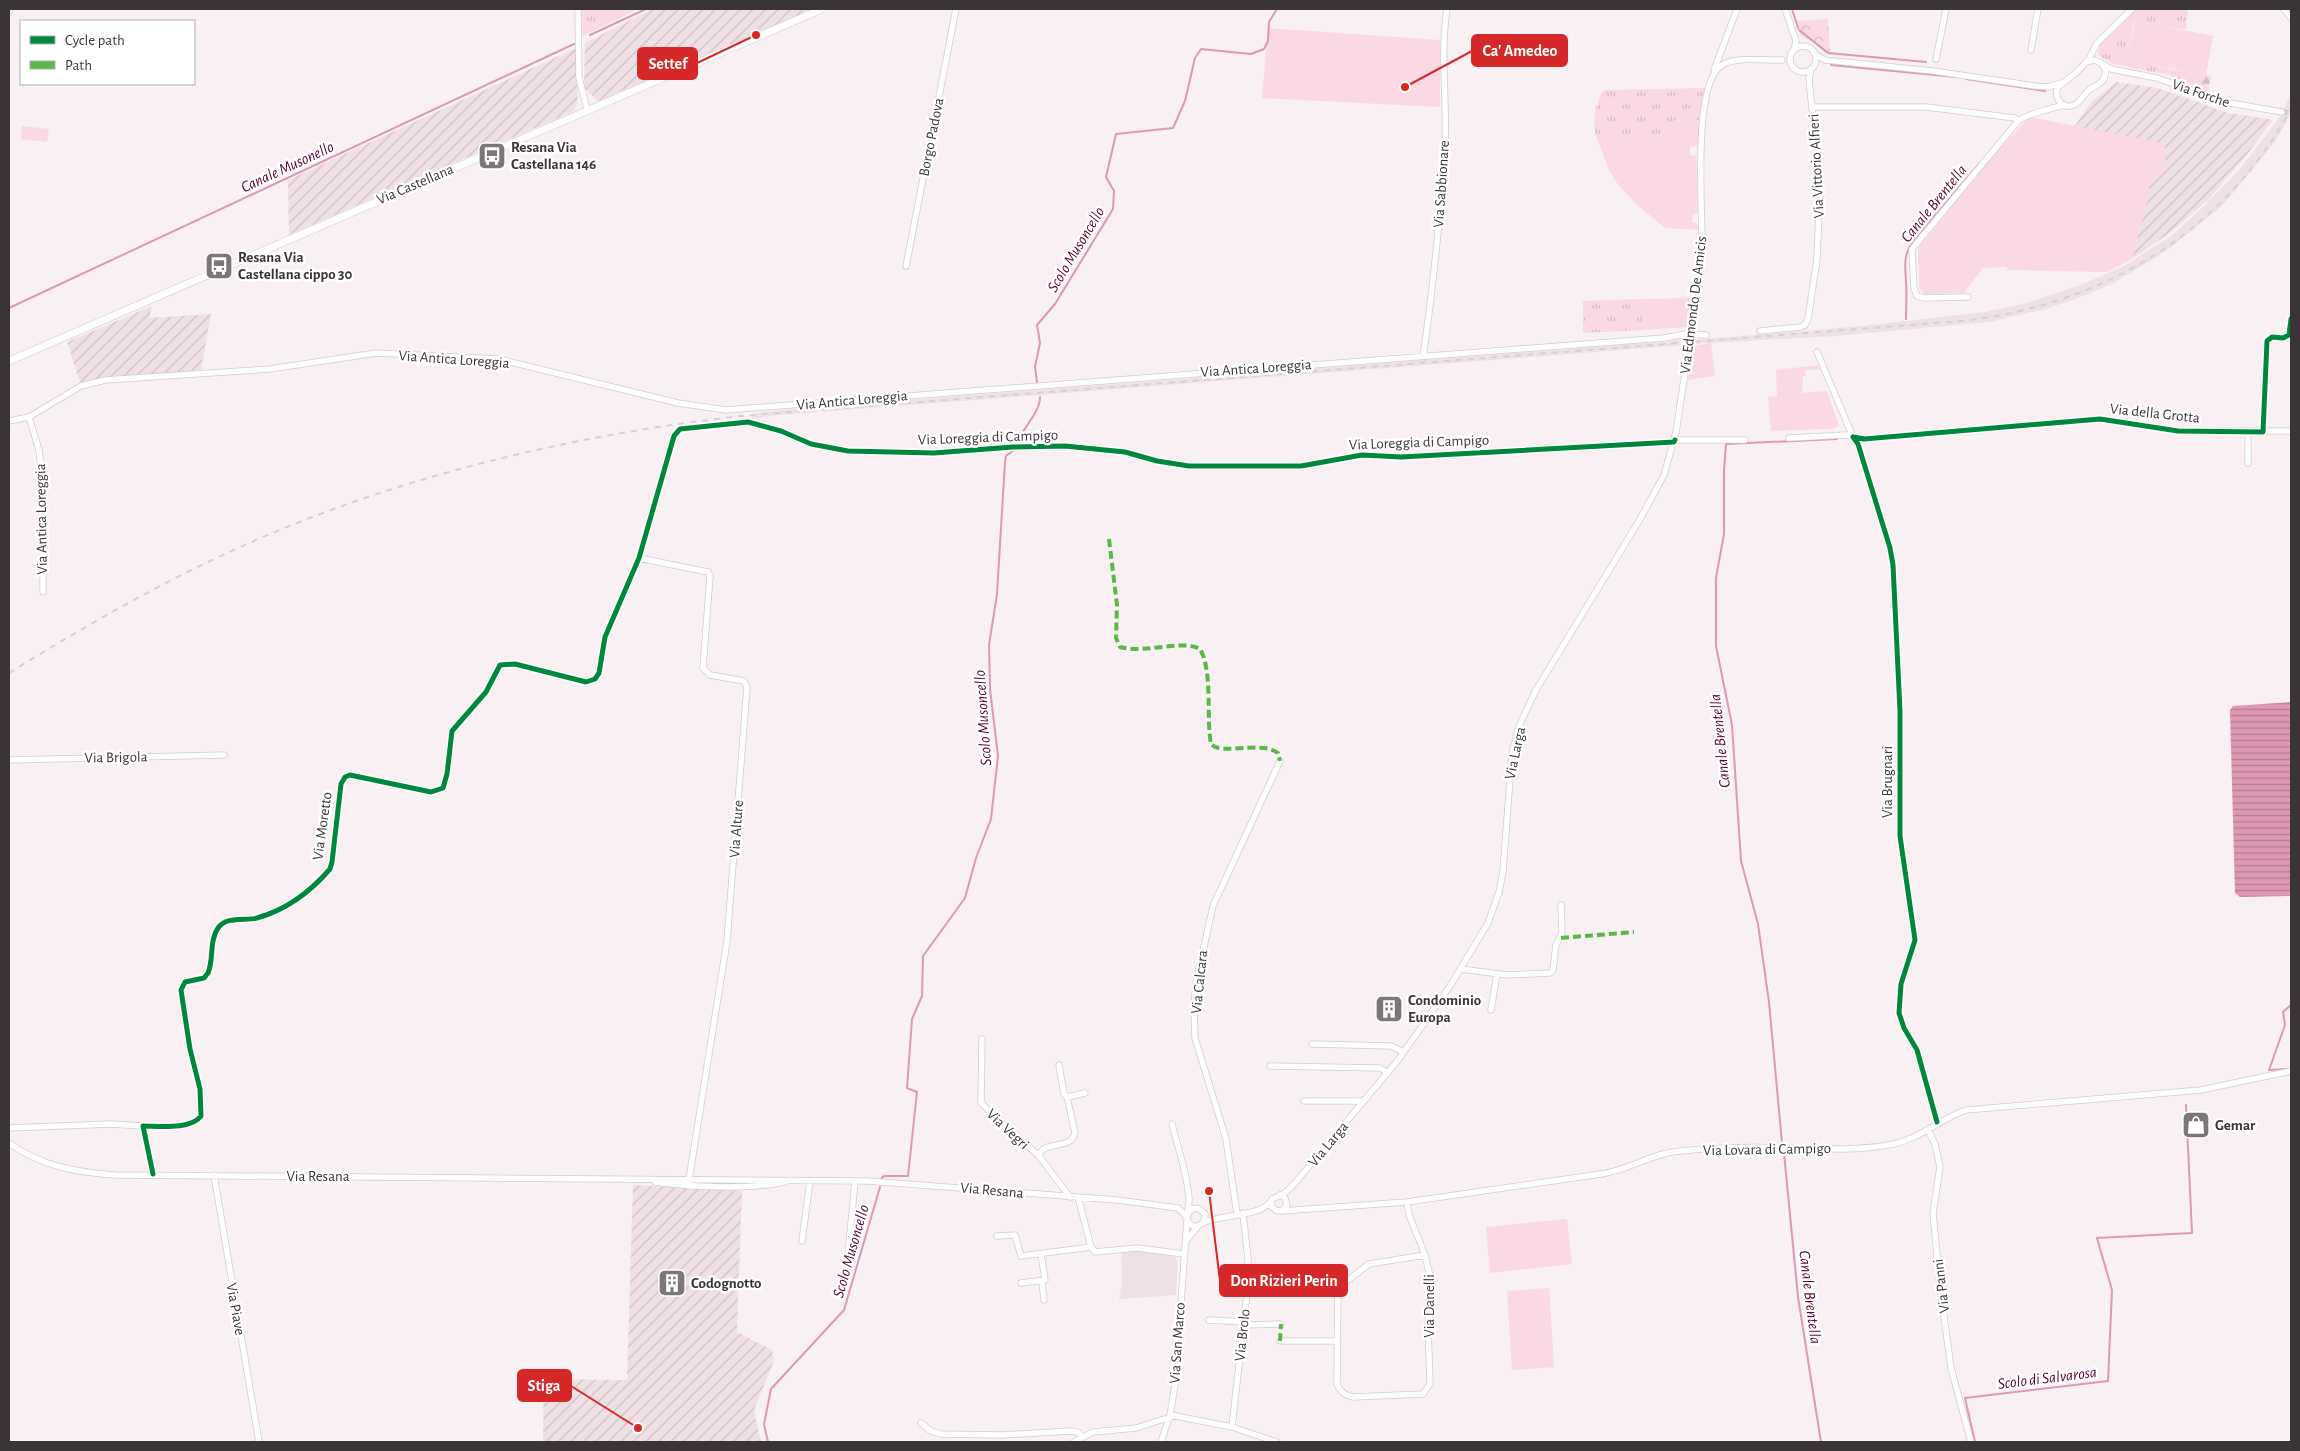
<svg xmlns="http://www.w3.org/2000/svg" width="2300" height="1451" font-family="'Alegreya Sans',sans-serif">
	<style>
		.built { fill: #efe0e5 }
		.industrial { fill: url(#industrial-furrows) }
		.grass { fill: url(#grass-tufts) }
		.forest { fill: url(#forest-firs) }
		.park { fill: url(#park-crowns) }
		.garden { fill: #fad8e4 }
		.water { fill: url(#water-rules) }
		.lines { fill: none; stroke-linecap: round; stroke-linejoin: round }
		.stream { stroke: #dd98b3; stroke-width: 2 }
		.minor-tunnel { stroke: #d2cacd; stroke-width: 5.5; stroke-dasharray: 5.5 3; stroke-linecap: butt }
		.minor-casing { stroke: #d2ccce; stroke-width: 7 }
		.major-casing { stroke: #d2ccce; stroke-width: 8 }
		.minor { stroke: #fefdfd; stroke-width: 5.5 }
		.major { stroke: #fefdfd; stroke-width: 7 }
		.rail { stroke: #d4d1d3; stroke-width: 2; stroke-dasharray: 6 6; stroke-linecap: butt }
		.quiet { stroke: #58b947; stroke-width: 4; stroke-dasharray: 8 4; stroke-linecap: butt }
		.cycleway-casing { stroke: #fff; stroke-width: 8 }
		.cycleway { stroke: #00873e; stroke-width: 5 }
		.labels { text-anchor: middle; stroke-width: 5; stroke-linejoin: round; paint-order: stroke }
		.street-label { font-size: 15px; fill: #3a3436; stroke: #fff }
		.poi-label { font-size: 15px; font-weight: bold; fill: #3a3436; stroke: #fff; text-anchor: start }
		.water-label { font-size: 16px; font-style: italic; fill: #5b0031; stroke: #fff }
		.leader { fill: none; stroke: #d62828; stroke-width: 2 }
		.callout-dot { fill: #d62828; stroke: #fff; stroke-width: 2 }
		.callout { fill: #d62828; stroke: #d62828; stroke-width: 2 }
		.callout-label { font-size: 16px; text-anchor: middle; font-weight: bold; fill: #fff }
	</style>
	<defs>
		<pattern id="industrial-furrows" width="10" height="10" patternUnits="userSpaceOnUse" patternTransform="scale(1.25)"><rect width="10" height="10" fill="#efe0e5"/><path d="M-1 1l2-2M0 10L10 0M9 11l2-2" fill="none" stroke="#cec1c5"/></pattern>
		<pattern id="grass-tufts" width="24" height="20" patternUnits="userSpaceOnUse" patternTransform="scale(1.25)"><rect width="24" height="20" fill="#fad8e4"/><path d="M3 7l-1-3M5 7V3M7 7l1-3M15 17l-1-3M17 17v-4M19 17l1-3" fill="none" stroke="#d7bac4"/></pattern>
		<pattern id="forest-firs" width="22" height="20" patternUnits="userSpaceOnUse" patternTransform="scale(1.25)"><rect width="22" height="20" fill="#fad8e4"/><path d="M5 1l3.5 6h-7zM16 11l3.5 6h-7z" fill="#d7bac4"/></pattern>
		<pattern id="park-crowns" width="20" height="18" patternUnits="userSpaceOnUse" patternTransform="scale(1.25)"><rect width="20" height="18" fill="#fad8e4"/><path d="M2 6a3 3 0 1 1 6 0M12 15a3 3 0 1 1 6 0" fill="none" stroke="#d7bac4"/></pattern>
		<pattern id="water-rules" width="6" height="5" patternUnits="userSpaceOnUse" patternTransform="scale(1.25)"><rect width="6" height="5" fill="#dd98b3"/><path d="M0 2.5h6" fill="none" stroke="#b47d92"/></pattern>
	</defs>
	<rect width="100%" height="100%" fill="#f8f0f3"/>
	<path class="built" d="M 2291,95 L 2291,113 L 2275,142 L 2224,204 L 2165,252 L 2112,284 L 2078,298 L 2045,309 L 1989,322 L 1835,336 L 1692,344 L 1693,340 L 1862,326 L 1985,312 L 2023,304 L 2083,284 L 2122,267 L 2170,237 L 2206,204 L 2239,170 L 2279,118 Z
		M 1686,340 L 1685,345 L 778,415 L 751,419 L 755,413 L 805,408 Z
		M 1121,1251 L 1138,1251 L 1176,1257 L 1178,1264 L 1176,1295 L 1119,1299 L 1122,1282 Z"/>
	<path class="industrial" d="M 652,9 L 812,9 L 598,101 L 584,88 L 585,43 Z
		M 576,48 L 578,102 L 574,111 L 289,235 L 288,180 Z
		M 2117,82 L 2157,88 L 2228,113 L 2269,119 L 2272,121 L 2249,152 L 2208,200 L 2171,232 L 2132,259 L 2149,192 L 2149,184 L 2165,161 L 2165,145 L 2074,127 L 2092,101 Z
		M 152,306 L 149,318 L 211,314 L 201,370 L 80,382 L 67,342 Z
		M 633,1185 L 742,1191 L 737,1332 L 772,1350 L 774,1361 L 754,1410 L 761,1442 L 543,1442 L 544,1379 L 627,1380 Z"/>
	<path class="grass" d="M 581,9 L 637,9 L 583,36 Z
		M 2135,9 L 2188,9 L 2186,30 L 2134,21 L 2126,60 L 2171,69 L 2169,75 L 2113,64 L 2098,55 L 2101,40 Z
		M 1707,88 L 1700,120 L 1673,121 L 1672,136 L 1596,136 C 1592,121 1595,102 1605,90 Z
		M 1641,299 L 1643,330 L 1583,333 L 1583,301 Z"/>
	<path class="forest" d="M 2171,69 L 2212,76 L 2207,91 L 2169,75 Z"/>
	<path class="park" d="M 1828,19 L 1830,53 L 1825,52 L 1816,43 L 1801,36 L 1795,21 Z"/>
	<path class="garden" d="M 2135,21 L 2213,36 L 2206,75 L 2126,60 Z
		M 1268,28 L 1440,40 L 1440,107 L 1262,98 Z
		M 2029,117 L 2165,144 L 2165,161 L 2157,175 L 2149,184 L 2149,192 L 2132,259 L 2107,272 L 2007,270 L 2007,267 L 1983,268 L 1964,293 L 1924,294 L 1919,287 L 1918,248 L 1999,149 Z
		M 1700,120 L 1698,145 L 1690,147 L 1690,155 L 1696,156 L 1698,213 L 1693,215 L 1692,222 L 1697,223 L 1698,230 L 1665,228 L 1635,203 L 1617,183 L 1609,170 L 1596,136 L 1672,136 L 1672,121 Z
		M 22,126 L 49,129 L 47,142 L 21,139 Z
		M 1693,298 L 1688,327 L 1643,330 L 1641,299 Z
		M 1711,343 L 1715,376 L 1688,380 L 1693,346 Z
		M 1819,365 L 1819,369 L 1805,370 L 1806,376 L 1803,376 L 1802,393 L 1827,391 L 1839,426 L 1831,429 L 1771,431 L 1768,397 L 1777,396 L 1776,370 Z
		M 1567,1219 L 1572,1264 L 1490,1273 L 1486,1227 Z
		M 1549,1288 L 1554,1367 L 1512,1370 L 1507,1291 Z"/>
	<path class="water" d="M 2291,702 L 2291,896 L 2240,897 L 2235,893 L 2230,710 L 2233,706 Z"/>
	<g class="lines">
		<path class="stream" d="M 1792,9 L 1798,28
			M 1799,30 L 1828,53 L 1926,62
			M 590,35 L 646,9
			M 1831,65 L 1956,77
			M 1966,79 L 2045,91
			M 9,308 L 574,44
			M 1906,319 C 1906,306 1907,294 1906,282 C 1905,264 1903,255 1914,240 L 1979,164
			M 1037,382 L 1035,367 L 1040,343 L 1037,325 L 1055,304 L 1113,209 L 1114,191 L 1106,177 L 1116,134 L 1173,128 L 1185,101 L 1195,58 L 1201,49 L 1251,54 L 1264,49 L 1268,41 L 1269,22 L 1277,9
			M 1017,444 C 1022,428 1040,413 1040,397
			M 2289,1069 L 2269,1070 L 2285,1025 L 2283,1012 L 2291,1005
			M 1782,1143 L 1769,1002 L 1758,924 L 1741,861 L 1732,725 L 1716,646 L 1716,578 L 1724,534 L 1724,470 L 1726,444 L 1837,439
			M 1784,1153 L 1798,1297 L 1821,1442
			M 882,1178 L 884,1176 L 908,1176 L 917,1092 L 907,1088 L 912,1019 L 922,996 L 923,956 L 965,898 L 976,858 L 991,819 L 998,756 L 990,689 L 989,645 L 997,594 L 1005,462 L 1006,456 L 1015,449
			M 768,1442 L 764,1424 L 771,1389 L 844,1310 L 880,1187
			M 1975,1442 L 1965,1398 L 2108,1381 L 2112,1290 L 2097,1238 L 2192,1233 L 2186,1105"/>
		<path class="minor-tunnel" d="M 2282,112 L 2291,113"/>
		<defs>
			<path id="minor" d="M 578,9 L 579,77 L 587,110
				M 1785,9 L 1796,41 L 1794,50
				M 2284,9 L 2291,18
				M 9,11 L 10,9
				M1790 59a13 13 0 1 1 26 0a13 13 0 1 1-26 0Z
				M 2031,50 L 2038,9
				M 1815,54 L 1825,60 L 1933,71 L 2035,86 L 2048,87 L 2061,83
				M 1936,59 L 1946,9
				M 2088,61 L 2097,43 L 2132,9
				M 2103,65 L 2106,71 L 2104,79 C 2100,85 2093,86 2088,91 C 2083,95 2080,103 2074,105 C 2061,110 2054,97 2058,87 L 2078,71 L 2086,62 L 2095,60 L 2111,69 L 2157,78 L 2224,102 L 2282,112
				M 1714,70 L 1737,9
				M 1813,107 L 1926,107 L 2015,118 L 2018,121
				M 906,266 L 956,9
				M 1968,297 L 1924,298 L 1917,296 L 1914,288 L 1912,249 L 2018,121 C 2025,115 2055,107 2065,105
				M 1760,331 L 1801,327 L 1805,325 L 1808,319 L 1817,259 L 1820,187 L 1809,79 L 1811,69
				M 1817,352 L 1853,437 L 1858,444 L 1890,548 L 1893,565 L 1900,711 L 1900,836 L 1915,940 L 1901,984 L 1899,1013 L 1904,1028 L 1917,1050 L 1937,1122
				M 1423,358 C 1433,286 1441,214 1445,142 C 1447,98 1440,53 1447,9
				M 29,417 L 39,450 L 43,487 L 43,592
				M 9,421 L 29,417 L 81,386 L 105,380 L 270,369 L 376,353 L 498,359 L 678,403 L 726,410 L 1664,338 L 1686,334 L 1706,335
				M 2263,432 L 2267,341 L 2272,337 L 2283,338 L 2289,335 L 2291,319
				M 1789,438 L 1846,435 L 1864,439 L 2100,419 L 2178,431 L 2291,431
				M 1675,440 L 1745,440
				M 2248,463 L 2248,432
				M 639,558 L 708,572 L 710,576 L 703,668 L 710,675 L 744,681 L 747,687 L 727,941 L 688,1186
				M 9,760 L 224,755
				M 1460,969 L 1507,975 L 1550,973 L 1553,970 L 1556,945 L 1562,933 L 1561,905
				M 1491,1010 L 1497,974
				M 982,1039 L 981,1103 L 1039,1156
				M 1312,1044 L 1391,1046 L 1404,1052
				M 1059,1065 L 1064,1094 L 1067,1097 L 1085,1093
				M 1270,1066 L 1380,1068 L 1388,1073
				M 1067,1097 L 1075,1133 C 1071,1151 1044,1139 1039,1156 L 1070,1197
				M 1304,1101 L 1364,1101
				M 1172,1124 C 1178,1148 1187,1173 1189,1198 C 1190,1205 1185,1214 1188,1221 C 1193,1232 1206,1224 1205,1214 L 1198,1208 L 1192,1209 L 1188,1214
				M 9,1128 L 111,1124 L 143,1126
				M 1928,1130 L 1935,1144 L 1940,1167 L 1933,1213 L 1940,1287 L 1951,1368 L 1971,1442
				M 9,1143 C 41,1166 75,1172 114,1175 L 868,1181 L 1117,1200 L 1178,1208 L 1187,1217
				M 153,1174 L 143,1126 C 158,1126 191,1130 201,1116 L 200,1089 L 190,1049 L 181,990 L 185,982 L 204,978 L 208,973 C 214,959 209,941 218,928 C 226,916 245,921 257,918 C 286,910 311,891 330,869 L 332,862 L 341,784 L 345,777 L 350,775 L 431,792 L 443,788 L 447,774 L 452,731 L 486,692 L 500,665 L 515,664 L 586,682 L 595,679 L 599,673 L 605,637 L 639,558 L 674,436 L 680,429 L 748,422 L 781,431 L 811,444 L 848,451 L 934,453 L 1013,447 L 1065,446 L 1125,452 L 1157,461 L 1189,466 L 1301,466 L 1362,455 L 1401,457 L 1674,442
				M 214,1175 L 259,1442
				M 655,1182 C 694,1187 747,1190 785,1182
				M 1280,1195 L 1285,1198 L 1287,1205 L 1283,1210 L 1277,1211 L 1271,1206 L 1272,1199 L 1285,1193 L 1295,1183 L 1399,1059 L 1452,983 L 1488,923 L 1499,892 L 1503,871 L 1512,753 L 1520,724 L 1536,690 L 1639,521 L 1664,475 L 1676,432 L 1702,260 C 1704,223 1690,85 1722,65 C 1737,56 1764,61 1782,60
				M 1078,1197 L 1091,1247 L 1095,1252 L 1137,1248 L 1184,1254
				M 1281,1211 L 1407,1202 L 1601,1174 C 1623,1171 1641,1160 1663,1154 C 1683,1149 1706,1149 1727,1148 C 1783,1144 1839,1155 1894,1144 C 1921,1138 1940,1119 1966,1110 L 2201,1090 L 2291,1071
				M 1237,1214 L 1226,1139 L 1195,1038 L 1194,1008 L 1196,982 L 1213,906 L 1280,761
				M 1203,1223 C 1221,1214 1261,1217 1271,1201
				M 997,1236 L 1015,1235 L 1021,1256 L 1091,1247
				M 802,1241 L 810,1181
				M 1186,1241 L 1198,1226
				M 1042,1281 L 1044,1300
				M 1338,1282 L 1337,1384 C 1341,1392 1344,1395 1353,1397 L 1423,1394 L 1430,1384 L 1428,1325 L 1430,1276 L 1425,1255 L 1409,1215 L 1407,1202
				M 1021,1283 L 1045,1280 L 1041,1254
				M 1248,1284 L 1338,1282 L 1348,1280 L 1369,1264 L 1425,1255
				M 845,1286 L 855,1181
				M 1209,1320 L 1244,1322
				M 1244,1325 L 1281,1324
				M 1280,1341 L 1338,1341
				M 1170,1415 L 1232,1427 L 1277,1442
				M 921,1423 L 931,1431 L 941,1434 L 1002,1435 L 1071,1431 L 1078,1432 L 1082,1436
				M 1232,1427 L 1248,1284 L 1248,1259 L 1243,1213
				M 1074,1442 L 1093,1432 L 1136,1428 L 1164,1419 L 1169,1419
				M 1161,1442 L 1170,1415 L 1175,1385 L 1187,1220"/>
			<path id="major" d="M 9,361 L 822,9"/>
		</defs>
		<use href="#minor" class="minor-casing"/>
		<use href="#major" class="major-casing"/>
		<use href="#minor" class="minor"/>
		<use href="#major" class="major"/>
		<path class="rail" d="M 9,673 C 74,633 139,595 208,562 C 374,482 557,437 740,416 L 1961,321 C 2100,306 2223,234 2291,109"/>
		<path class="quiet" d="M 1109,539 L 1117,605 L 1116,638 L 1120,647 C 1144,654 1183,639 1200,649 C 1213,671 1206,718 1211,744 C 1221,756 1261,740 1278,753 L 1280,761
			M 1561,938 L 1634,932
			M 1280,1341 L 1281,1324"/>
		<defs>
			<path id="cycleway" d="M 1853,437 L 1858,444 L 1890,548 L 1893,565 L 1900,711 L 1900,836 L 1915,940 L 1901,984 L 1899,1013 L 1904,1028 L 1917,1050 L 1937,1122
				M 1853,437 L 1864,439 L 2100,419 L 2178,431 L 2263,432 L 2267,341 L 2272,337 L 2283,338 L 2289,335 L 2291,319
				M 153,1174 L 143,1126 C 158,1126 191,1130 201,1116 L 200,1089 L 190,1049 L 181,990 L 185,982 L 204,978 L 208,973 C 214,959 209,941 218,928 C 226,916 245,921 257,918 C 286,910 311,891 330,869 L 332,862 L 341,784 L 345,777 L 350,775 L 431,792 L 443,788 L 447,774 L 452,731 L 486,692 L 500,665 L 515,664 L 586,682 L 595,679 L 599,673 L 605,637 L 639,558 L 674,436 L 680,429 L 748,422 L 781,431 L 811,444 L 848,451 L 934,453 L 1013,447 L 1065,446 L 1125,452 L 1157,461 L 1189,466 L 1301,466 L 1362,455 L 1401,457 L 1674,442 L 1675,440"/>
		</defs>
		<use href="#cycleway" class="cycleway-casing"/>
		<use href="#cycleway" class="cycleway"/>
	</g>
	<defs>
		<symbol id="bus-square" viewBox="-11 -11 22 22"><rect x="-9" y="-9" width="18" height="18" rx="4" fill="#7c7678" stroke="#fff"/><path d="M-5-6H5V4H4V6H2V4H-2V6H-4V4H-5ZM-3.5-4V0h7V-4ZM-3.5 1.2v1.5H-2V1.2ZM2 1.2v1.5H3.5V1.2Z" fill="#fff"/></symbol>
		<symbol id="building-square" viewBox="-11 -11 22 22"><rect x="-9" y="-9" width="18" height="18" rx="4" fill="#7c7678" stroke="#fff"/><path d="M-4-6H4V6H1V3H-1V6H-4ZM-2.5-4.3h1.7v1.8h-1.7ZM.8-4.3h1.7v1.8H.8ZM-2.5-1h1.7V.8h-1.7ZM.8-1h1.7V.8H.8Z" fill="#fff"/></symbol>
		<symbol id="shop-square" viewBox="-11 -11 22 22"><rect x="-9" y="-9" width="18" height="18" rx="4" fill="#7c7678" stroke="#fff"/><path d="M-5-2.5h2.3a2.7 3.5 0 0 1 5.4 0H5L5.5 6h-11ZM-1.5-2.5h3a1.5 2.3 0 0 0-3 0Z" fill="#fff"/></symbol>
	</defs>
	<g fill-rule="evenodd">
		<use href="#bus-square" x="476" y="140" width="32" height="32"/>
		<use href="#bus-square" x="203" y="250" width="32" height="32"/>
		<use href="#building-square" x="1373" y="993" width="32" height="32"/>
		<use href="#shop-square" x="2180" y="1109" width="32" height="32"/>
		<use href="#building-square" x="656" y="1267" width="32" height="32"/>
	</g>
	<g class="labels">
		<g class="street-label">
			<text transform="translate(2201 93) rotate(19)" y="5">Via Forche</text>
			<text transform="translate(931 137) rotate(-79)" y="5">Borgo Padova</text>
			<text transform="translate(1816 166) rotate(-93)" y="5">Via Vittorio Alfieri</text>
			<text transform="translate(415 184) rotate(-23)" y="5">Via Castellana</text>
			<text transform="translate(1441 184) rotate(-86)" y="5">Via Sabbionare</text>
			<text transform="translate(1693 305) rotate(-83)" y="5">Via Edmondo De Amicis</text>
			<text transform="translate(454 359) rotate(4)" y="5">Via Antica Loreggia</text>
			<text transform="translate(1256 368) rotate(-4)" y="5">Via Antica Loreggia</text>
			<text transform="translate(852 400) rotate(-5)" y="5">Via Antica Loreggia</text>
			<text transform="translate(2155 413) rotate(6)" y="5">Via della Grotta</text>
			<text transform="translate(988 437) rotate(-2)" y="5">Via Loreggia di Campigo</text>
			<text transform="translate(1419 442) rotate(-2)" y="5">Via Loreggia di Campigo</text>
			<text transform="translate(41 519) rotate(-91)" y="5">Via Antica Loreggia</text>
			<text transform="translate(1515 753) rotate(-78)" y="5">Via Larga</text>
			<text transform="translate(116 757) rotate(-1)" y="5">Via Brigola</text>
			<text transform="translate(1887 782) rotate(-90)" y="5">Via Brugnari</text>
			<text transform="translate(322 826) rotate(-82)" y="5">Via Moretto</text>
			<text transform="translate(736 829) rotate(-86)" y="5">Via Alture</text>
			<text transform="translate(1199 982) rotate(-84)" y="5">Via Calcara</text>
			<text transform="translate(1008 1129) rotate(43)" y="5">Via Vegri</text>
			<text transform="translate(1328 1144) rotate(-50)" y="5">Via Larga</text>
			<text transform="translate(1767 1149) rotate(-1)" y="5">Via Lovara di Campigo</text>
			<text x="318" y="1181">Via Resana</text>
			<text transform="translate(992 1190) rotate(5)" y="5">Via Resana</text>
			<text transform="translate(1941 1286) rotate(-97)" y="5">Via Panni</text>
			<text transform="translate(1429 1306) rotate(-90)" y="5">Via Danelli</text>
			<text transform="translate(236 1309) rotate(80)" y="5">Via Piave</text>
			<text transform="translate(1242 1335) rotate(-84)" y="5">Via Brolo</text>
			<text transform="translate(1177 1343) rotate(-86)" y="5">Via San Marco</text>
		</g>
		<g class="poi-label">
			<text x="511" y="152">Resana Via<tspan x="511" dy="17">Castellana 146</tspan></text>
			<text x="238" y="262">Resana Via<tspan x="238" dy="17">Castellana cippo 30</tspan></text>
			<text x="1408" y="1005">Condominio<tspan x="1408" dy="17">Europa</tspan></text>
			<text x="2215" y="1130">Gemar</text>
			<text x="691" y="1288">Codognotto</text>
		</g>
		<g class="water-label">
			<text transform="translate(287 166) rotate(-25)" y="6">Canale Musonello</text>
			<text transform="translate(1933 203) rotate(-51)" y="6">Canale Brentella</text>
			<text transform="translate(1075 249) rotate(-59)" y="6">Scolo Musoncello</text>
			<text transform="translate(982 718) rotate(-94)" y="6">Scolo Musoncello</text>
			<text transform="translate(1719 741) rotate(-96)" y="6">Canale Brentella</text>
			<text transform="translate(850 1251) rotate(-74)" y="6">Scolo Musoncello</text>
			<text transform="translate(1811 1297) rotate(83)" y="6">Canale Brentella</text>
			<text transform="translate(2047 1377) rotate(-7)" y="6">Scolo di Salvarosa</text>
		</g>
	</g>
	<path class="leader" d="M1405 87L1472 51M756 35L697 63M1209 1191L1220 1281M638 1428L571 1386"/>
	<g class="callout-dot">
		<circle cx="1405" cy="87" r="5"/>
		<circle cx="756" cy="35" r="5"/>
		<circle cx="1209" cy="1191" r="5"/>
		<circle cx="638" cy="1428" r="5"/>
	</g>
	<g class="callout">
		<rect x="1472" y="35" width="95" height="31" rx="5"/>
		<rect x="638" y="48" width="59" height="31" rx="5"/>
		<rect x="1220" y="1265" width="127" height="31" rx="5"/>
		<rect x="518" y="1370" width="53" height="31" rx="5"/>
	</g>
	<g class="callout-label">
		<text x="1520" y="56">Ca' Amedeo</text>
		<text x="668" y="69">Settef</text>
		<text x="1284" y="1286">Don Rizieri Perin</text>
		<text x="544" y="1391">Stiga</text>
	</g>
	<rect width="2300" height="1451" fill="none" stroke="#3a3436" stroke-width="20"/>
	<rect x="20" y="20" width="175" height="65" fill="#ffffff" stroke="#b0aeaf"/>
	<rect x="30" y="36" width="25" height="8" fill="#00873e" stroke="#b0aeaf"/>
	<text x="65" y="45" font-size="15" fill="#3a3436">Cycle path</text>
	<rect x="30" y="61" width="25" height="8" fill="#58b947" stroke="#b0aeaf"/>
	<text x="65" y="70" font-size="15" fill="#3a3436">Path</text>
</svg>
